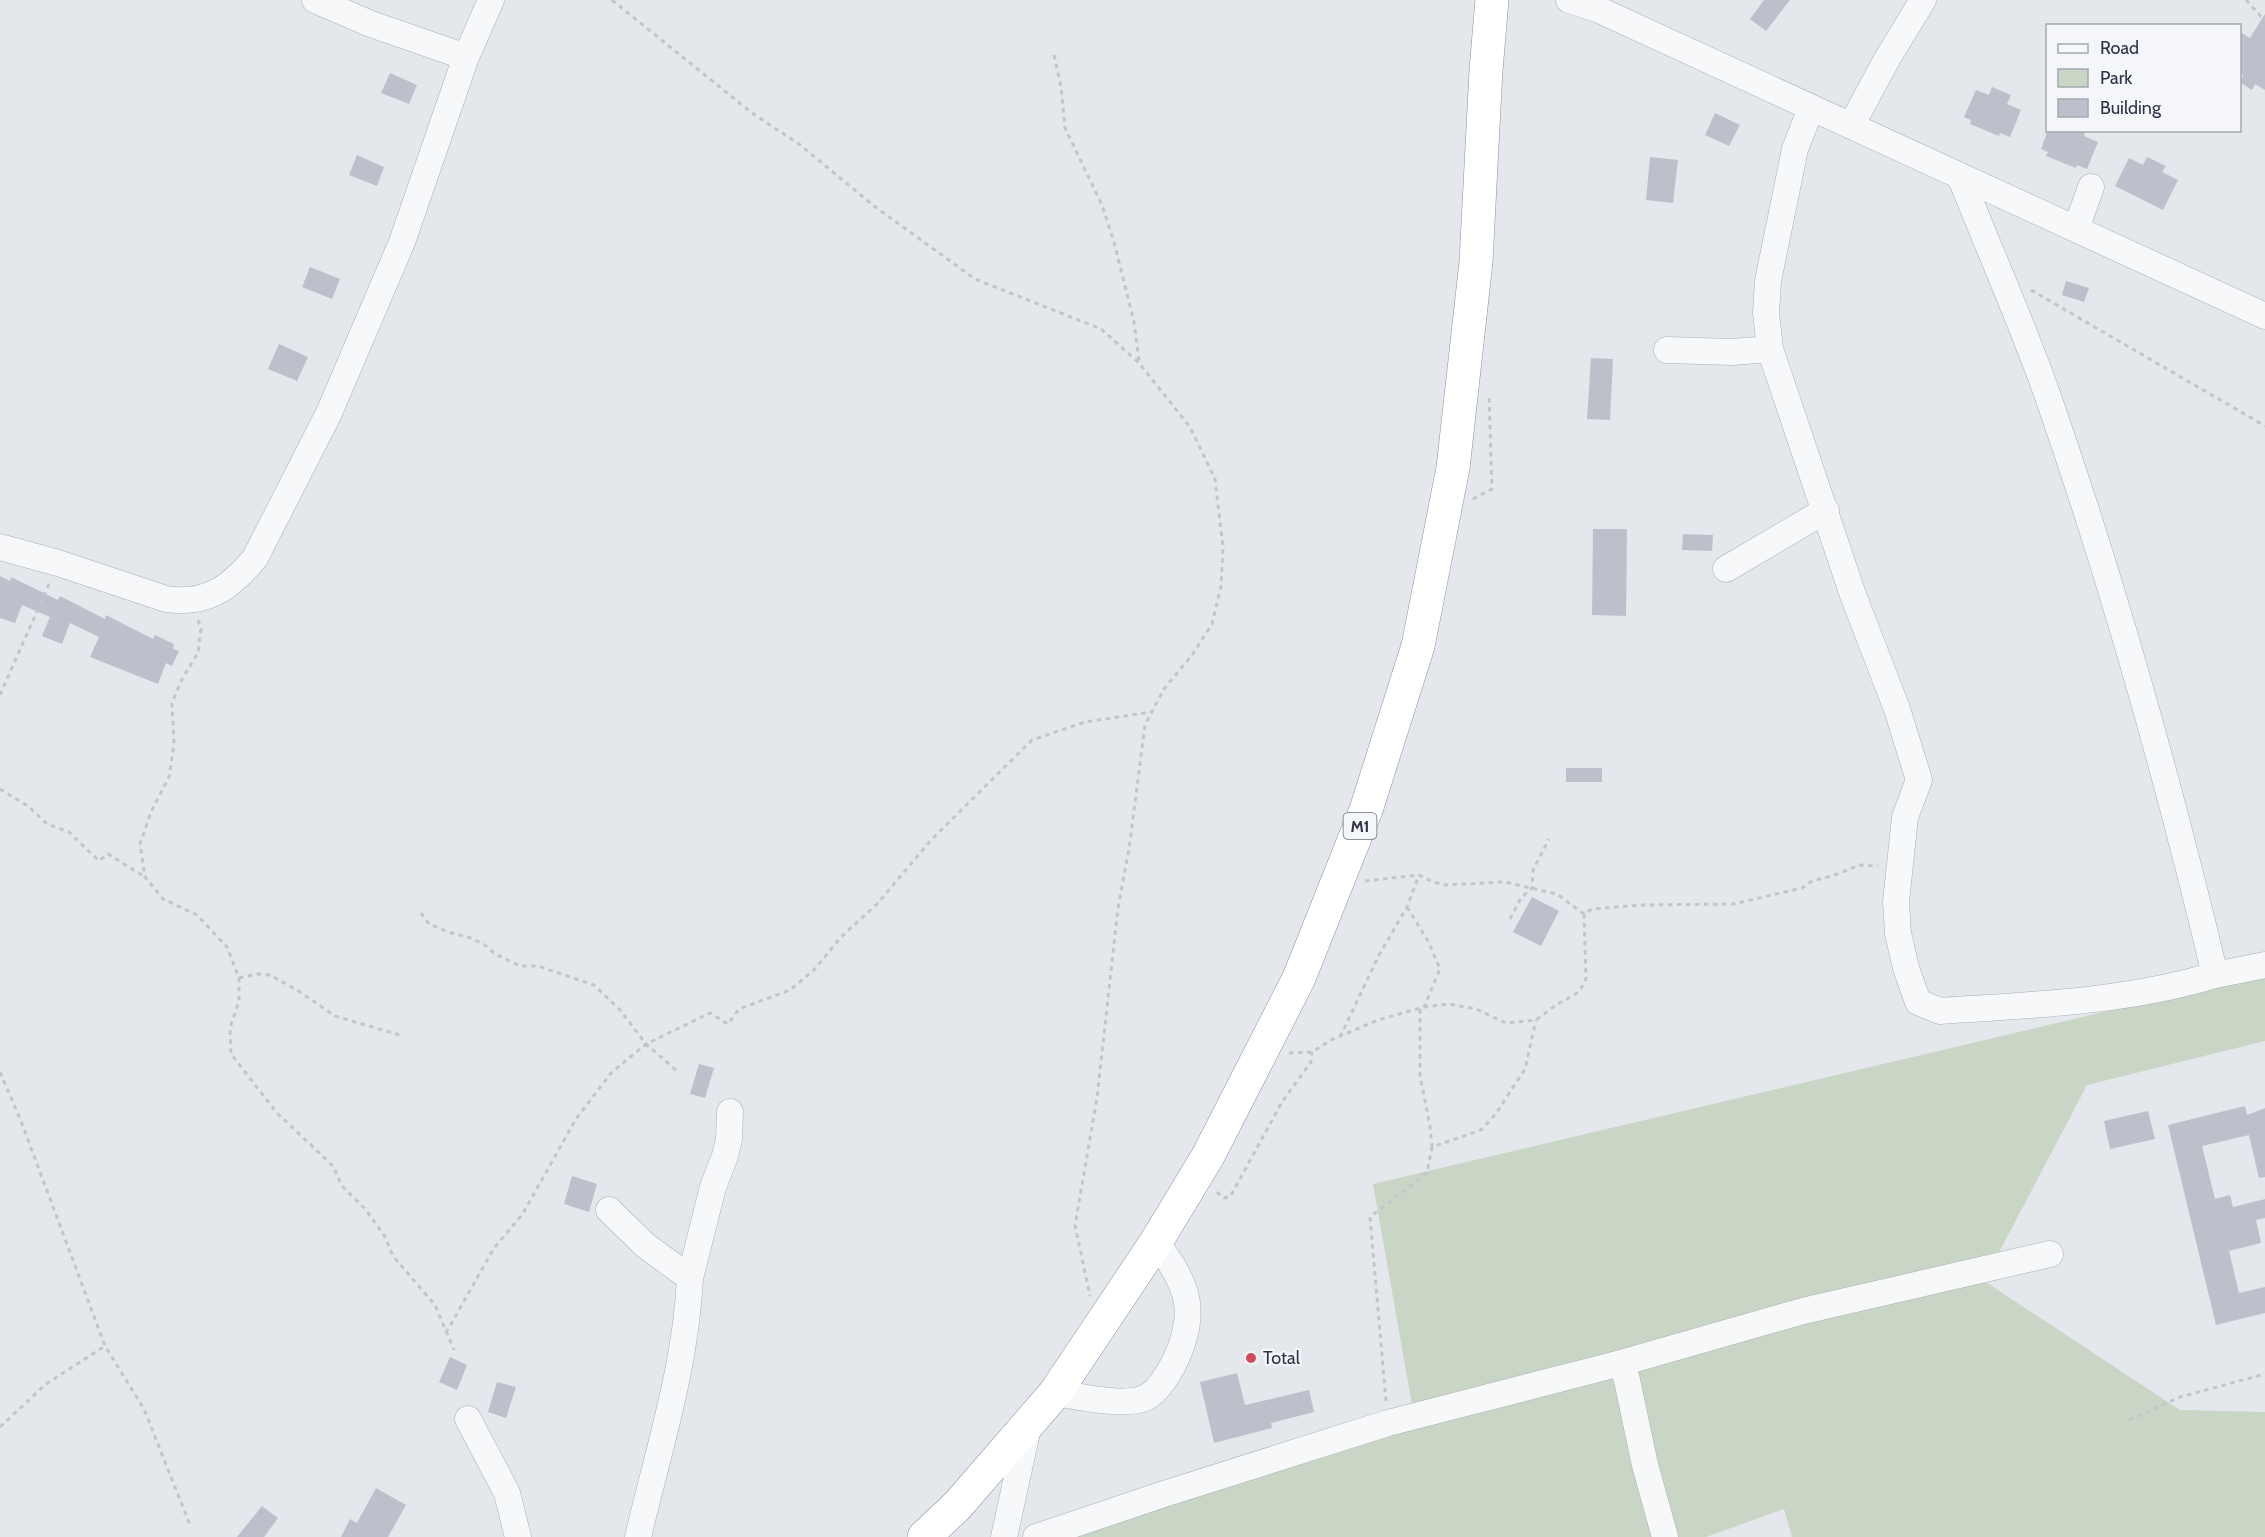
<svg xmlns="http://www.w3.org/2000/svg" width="2265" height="1537" font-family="Cabin,sans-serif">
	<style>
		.green { fill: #c9d6c5 }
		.building { fill: #bbc0ca }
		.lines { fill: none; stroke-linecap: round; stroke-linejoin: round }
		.minor-casing { stroke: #a9aeb7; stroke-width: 27 }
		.highway-casing { stroke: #8b94a3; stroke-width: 34 }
		.path { stroke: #c2c5cb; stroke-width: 3; stroke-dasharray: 4.5 4.5; stroke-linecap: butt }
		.minor { stroke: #f7f8fa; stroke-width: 26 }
		.highway { stroke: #fff; stroke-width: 33 }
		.poi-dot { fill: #d1495b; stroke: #f4f6f9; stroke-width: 2 }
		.labels { text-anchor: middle; stroke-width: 4.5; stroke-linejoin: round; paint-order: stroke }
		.shield { fill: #f4f6f9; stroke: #676e7b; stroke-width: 1.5 }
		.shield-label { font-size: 16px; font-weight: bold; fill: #2b3445 }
		.poi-label { font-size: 18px; fill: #2b3445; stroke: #f4f6f9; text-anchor: start }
	</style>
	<rect width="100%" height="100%" fill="#e4e7ec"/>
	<path class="green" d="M 2265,974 L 2265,1041 L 2087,1085 L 1984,1281 L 2180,1410 L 2265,1412 L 2265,1537 L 1792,1537 L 1784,1509 L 1706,1537 L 1059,1537 L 1415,1422 L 1373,1184 Z"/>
	<path class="building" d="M 1764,0 L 1790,0 L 1766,31 L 1750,19 Z
		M 2265,14 L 2265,90 L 2255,84 L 2252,90 L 2241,83 L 2243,75 L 2240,72 L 2240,32 L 2250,38 Z
		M 390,73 L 417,85 L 409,104 L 381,93 Z
		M 1992,87 L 2011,95 L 2007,104 L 2021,110 L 2010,137 L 2000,133 L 1999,136 L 1970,124 L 1971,120 L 1964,117 L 1976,90 L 1989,95 Z
		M 1715,113 L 1740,125 L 1729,146 L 1705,135 Z
		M 2048,130 L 2086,130 L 2084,136 L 2098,142 L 2087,169 L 2077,165 L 2076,168 L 2046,156 L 2048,152 L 2041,149 Z
		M 357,155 L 384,167 L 377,186 L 349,175 Z
		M 1650,157 L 1678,160 L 1673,203 L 1646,200 Z
		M 2147,157 L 2166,166 L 2162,172 L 2178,180 L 2163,210 L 2115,186 L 2129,158 L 2143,165 Z
		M 310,267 L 340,279 L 332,299 L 302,287 Z
		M 2066,281 L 2089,288 L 2084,302 L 2062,295 Z
		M 279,344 L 308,357 L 297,381 L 268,369 Z
		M 1591,358 L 1613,359 L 1610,420 L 1587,419 Z
		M 1593,529 L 1627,529 L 1626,616 L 1592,615 Z
		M 1683,534 L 1713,535 L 1712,551 L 1682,550 Z
		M 0,576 L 10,581 L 11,577 L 58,600 L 60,596 L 105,619 L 106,615 L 153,639 L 155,635 L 174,644 L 173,649 L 179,651 L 172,666 L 166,663 L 158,684 L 90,657 L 99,637 L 70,623 L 62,644 L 42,636 L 50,617 L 22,605 L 15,623 L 0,618 Z
		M 1566,768 L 1602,768 L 1602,782 L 1566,782 Z
		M 1532,897 L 1559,911 L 1541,946 L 1513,932 Z
		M 699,1064 L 714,1068 L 705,1098 L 690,1094 Z
		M 2245,1106 L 2247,1115 L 2265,1108 L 2265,1177 L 2259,1178 L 2249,1135 L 2202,1146 L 2215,1199 L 2230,1195 L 2233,1207 L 2265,1199 L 2265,1218 L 2256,1220 L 2261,1243 L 2229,1251 L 2239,1293 L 2265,1287 L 2265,1313 L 2216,1325 L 2168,1125 Z
		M 2148,1111 L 2155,1139 L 2110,1149 L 2104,1121 Z
		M 572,1176 L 597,1184 L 589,1212 L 564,1204 Z
		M 450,1357 L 467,1365 L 457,1390 L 439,1382 Z
		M 1237,1373 L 1245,1405 L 1309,1390 L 1314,1412 L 1271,1423 L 1272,1428 L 1214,1443 L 1200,1382 Z
		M 497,1382 L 516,1387 L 506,1418 L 488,1412 Z
		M 376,1488 L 406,1505 L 388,1537 L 341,1537 L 350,1519 L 357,1523 Z
		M 262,1506 L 278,1518 L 264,1537 L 237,1537 Z"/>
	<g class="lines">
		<defs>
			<path id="minor" d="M 315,0 L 371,24 L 466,57 L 491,0
				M 1569,0 L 1597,9 L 2265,316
				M 1851,126 L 1887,59 L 1923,0
				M 2076,229 L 2091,187
				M 1770,349 L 1853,595 L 1897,709 L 1919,780 L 1905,817 L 1896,902 L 1898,933 L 1906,968 L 1918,1002 L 1940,1011 C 2032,1005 2125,1002 2215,975 C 2168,778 2113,582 2046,391 C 2020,318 1988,247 1960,176
				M 1667,350 L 1732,352 L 1770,349 L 1766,313 L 1768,281 L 1795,149 L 1811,108
				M 0,547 L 58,563 L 166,599 C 207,605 230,588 255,558 L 329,413 L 402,242 L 466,57
				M 1726,569 L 1826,510
				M 2215,975 L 2265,965
				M 609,1210 L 646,1246 L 690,1278 C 686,1366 658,1452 638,1537
				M 690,1278 L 713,1187 L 725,1156 L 729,1139 L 730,1112
				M 1621,1363 L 1803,1311 L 2050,1254
				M 1055,1393 C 1079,1396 1125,1408 1147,1397 C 1159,1390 1166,1377 1173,1365 C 1199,1313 1189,1286 1156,1242
				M 468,1419 L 507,1493 L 518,1537
				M 1004,1537 L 1029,1423
				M 1036,1537 L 1164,1494 L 1388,1423 L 1621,1363 L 1627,1380 L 1645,1465 L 1665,1537"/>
			<path id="highway" d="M 924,1537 L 957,1506 L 1055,1393 L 1156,1242 L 1208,1156 L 1299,978 L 1366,810 L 1418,646 L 1453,468 L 1476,262 L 1486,70 L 1492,0"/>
		</defs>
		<use href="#minor" class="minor-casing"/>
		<use href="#highway" class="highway-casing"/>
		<path class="path" d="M 612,0 L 752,113 L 799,144 L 874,206 L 975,279 L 1101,329 L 1139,363 L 1190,427 L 1215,479 L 1223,547 L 1221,586 L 1212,624 L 1192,655 L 1164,689 L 1145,725 L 1129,849 L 1118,908 L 1097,1098 L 1075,1225 L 1090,1296
			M 2246,0 L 2265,21
			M 1054,55 L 1061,87 L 1065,128 L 1102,205 L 1114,242 L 1134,322 L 1139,361
			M 2031,290 L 2265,426
			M 1473,499 L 1492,489 L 1489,394
			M 198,620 L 201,629 L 198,653 L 182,679 L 172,703 L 174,744 L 169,777 L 151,812 L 140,844 L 145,877 L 163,899 L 197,915 L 227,947 L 239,978 L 239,1001 L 230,1028 L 231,1054 L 277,1113 L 333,1166 L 342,1186 L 366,1210 L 384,1235 L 393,1256 L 435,1305 L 454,1350
			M 0,695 L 49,584
			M 0,789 L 28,806 L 47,824 L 69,832 L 99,861 L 108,854 L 145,877
			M 1365,881 L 1419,875 L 1431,881 L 1444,885 L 1504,882 L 1557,894 L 1584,914
			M 1407,907 L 1428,941 L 1440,969 L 1424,1007
			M 421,913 L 429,924 L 448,932 L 471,938 L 485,945 L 495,954 L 520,966 L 538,966 L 594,985 L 620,1010 L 646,1044 L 677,1071
			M 1510,919 L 1521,898 L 1532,888 L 1533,870 L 1549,839
			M 239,978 L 257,974 L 270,975 L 297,990 L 335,1016 L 403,1036
			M 1420,1009 L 1420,1076 L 1430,1126 L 1432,1147
			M 1340,1037 L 1379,955 L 1407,907 L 1419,875
			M 1289,1053 L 1312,1052 L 1331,1040 L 1378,1020 L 1424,1007 L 1449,1004 L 1476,1009 L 1506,1023 L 1536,1020 L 1556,1005 L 1579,992 L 1586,979 L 1584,914 L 1592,909 L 1640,905 L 1733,904 L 1802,888 L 1812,881 L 1832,876 L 1860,865 L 1878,866
			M 0,1072 L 21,1121 L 105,1346 L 144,1409 L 190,1525
			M 1217,1192 L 1223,1198 L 1230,1197 L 1282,1102 L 1311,1062 L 1312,1052
			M 446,1333 L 494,1248 L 522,1215 L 576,1119 L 611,1073 L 646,1044 L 710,1013 L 728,1024 L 739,1009 L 790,990 L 814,970 L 841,937 L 877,904 L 932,839 L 1032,740 L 1085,722 L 1151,712
			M 1386,1401 L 1370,1217 L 1427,1173 L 1432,1147 L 1481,1130 L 1495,1115 L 1525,1069 L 1536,1020
			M 2129,1420 L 2180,1397 L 2265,1374
			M 0,1427 L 46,1384 L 105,1346"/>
		<use href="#minor" class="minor"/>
		<use href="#highway" class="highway"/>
	</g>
	<circle class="poi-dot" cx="1251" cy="1358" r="6"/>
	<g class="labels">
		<rect class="shield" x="1343.5" y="813" width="33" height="26" rx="4.5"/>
		<g class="shield-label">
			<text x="1360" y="832">M1</text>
		</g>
		<g class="poi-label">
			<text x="1263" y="1364">Total</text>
		</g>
	</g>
	<rect x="2046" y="24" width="195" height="108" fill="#f4f6f9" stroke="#a4a8b1" stroke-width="1.5"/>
	<rect x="2058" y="44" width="30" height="9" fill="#f7f8fa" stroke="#a4a8b1" stroke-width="1.5"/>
	<text x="2100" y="54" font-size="18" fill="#2b3445">Road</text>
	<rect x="2058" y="69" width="30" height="18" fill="#c9d6c5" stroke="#a4a8b1" stroke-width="1.5"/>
	<text x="2100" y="84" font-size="18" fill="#2b3445">Park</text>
	<rect x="2058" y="99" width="30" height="18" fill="#bbc0ca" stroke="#a4a8b1" stroke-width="1.5"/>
	<text x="2100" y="114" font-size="18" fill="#2b3445">Building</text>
</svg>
